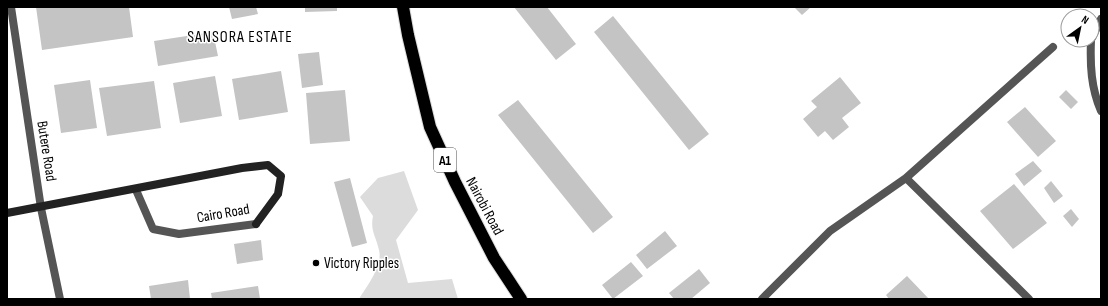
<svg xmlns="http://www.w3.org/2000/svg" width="1108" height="306" font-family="'Sofia Sans Condensed',sans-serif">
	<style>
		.green { fill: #dcdcdc }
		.building { fill: #c4c4c4 }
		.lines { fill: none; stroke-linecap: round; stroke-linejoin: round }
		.highway-casing { stroke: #dbdbdb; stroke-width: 14 }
		.street { stroke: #555; stroke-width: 8 }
		.secondary { stroke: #222; stroke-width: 8 }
		.highway { stroke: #000; stroke-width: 12 }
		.poi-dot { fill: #000; stroke: #fff; stroke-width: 1.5 }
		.labels { text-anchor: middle; stroke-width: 3; stroke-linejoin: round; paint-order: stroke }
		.shield { fill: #fff; stroke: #4c4c4c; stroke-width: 1 }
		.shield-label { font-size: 14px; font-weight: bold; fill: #000 }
		.street-label { font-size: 15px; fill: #000; stroke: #fff }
		.poi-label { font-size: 15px; fill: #000; stroke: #fff; text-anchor: start }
		.neighbourhood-label { font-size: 16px; letter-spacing: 1px; fill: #000; stroke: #fff }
	</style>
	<rect width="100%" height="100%" fill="#fff"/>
	<path class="green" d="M 404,171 L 418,210 L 396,240 L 408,283 L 452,279 L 458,299 L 359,299 C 367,286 383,266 379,250 C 376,236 370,231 373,216 L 360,197 L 378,178 Z"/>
	<path class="building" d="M 36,7 L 129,7 L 133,37 L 42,50 Z
		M 229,7 L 256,7 L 258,14 L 232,19 Z
		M 305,7 L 337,7 L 337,11 L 305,12 Z
		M 514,7 L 547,7 L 576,44 L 556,60 Z
		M 794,7 L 811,7 L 802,15 Z
		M 613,16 L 709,134 L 689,150 L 594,32 Z
		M 213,32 L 218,56 L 158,66 L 154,41 Z
		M 319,52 L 323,85 L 302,88 L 298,54 Z
		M 281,71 L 288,112 L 239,120 L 232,79 Z
		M 215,76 L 222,116 L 180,123 L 173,83 Z
		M 840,77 L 861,103 L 842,118 L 849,127 L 833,140 L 825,131 L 818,137 L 803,119 L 817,107 L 811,101 Z
		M 90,80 L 97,128 L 61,133 L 54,85 Z
		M 154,81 L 161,128 L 107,136 L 99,88 Z
		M 345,90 L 350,141 L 310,144 L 306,93 Z
		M 1066,90 L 1078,102 L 1071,109 L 1059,97 Z
		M 518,100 L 613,217 L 593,233 L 498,115 Z
		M 1025,107 L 1056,141 L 1038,157 L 1007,122 Z
		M 1033,161 L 1042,171 L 1024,186 L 1015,174 Z
		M 350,178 L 367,243 L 352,247 L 334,182 Z
		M 1051,181 L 1063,196 L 1054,203 L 1044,188 Z
		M 1014,184 L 1047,223 L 1013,249 L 980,211 Z
		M 1071,209 L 1079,219 L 1072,227 L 1063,216 Z
		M 665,231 L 677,246 L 647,269 L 636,255 Z
		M 261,240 L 263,260 L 237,264 L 234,244 Z
		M 631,262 L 643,276 L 613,299 L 602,285 Z
		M 699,269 L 710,283 L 691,299 L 674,299 L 669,293 Z
		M 907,276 L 929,299 L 889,299 L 886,295 Z
		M 188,280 L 190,299 L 151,299 L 149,286 Z
		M 258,286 L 260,299 L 212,299 L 211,293 Z"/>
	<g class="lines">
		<defs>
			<path id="highway" d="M 403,7 L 408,35 L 430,127 L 455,182 L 494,258 L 521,299"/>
		</defs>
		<use href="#highway" class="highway-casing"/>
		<path class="street" d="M 11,7 L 41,208 L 60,299
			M 1092,38 L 1101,19
			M 1091,40 C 1090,65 1091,88 1101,111
			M 136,190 L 153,229 L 179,234 L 256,224
			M 762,299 L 830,231 L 906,178
			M 1029,299 L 906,178 L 1053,47"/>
		<path class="secondary" d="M 7,213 L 242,168 L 268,165 L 281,176 L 278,194 L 256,224"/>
		<use href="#highway" class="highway"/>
	</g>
	<circle class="poi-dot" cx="316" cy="263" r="4"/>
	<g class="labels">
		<rect class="shield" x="434" y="148" width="22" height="24" rx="3"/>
		<g class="shield-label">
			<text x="445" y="165">A1</text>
		</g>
		<g class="street-label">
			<text transform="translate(47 151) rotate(81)" y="5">Butere Road</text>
			<text transform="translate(485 206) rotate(62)" y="5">Nairobi Road</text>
			<text transform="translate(223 213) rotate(-10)" y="5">Cairo Road</text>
		</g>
		<g class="poi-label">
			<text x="324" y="268">Victory Ripples</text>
		</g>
		<g class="neighbourhood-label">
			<text x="240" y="42">SANSORA ESTATE</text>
		</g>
	</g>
	<rect width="1108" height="306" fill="none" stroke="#000000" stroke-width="16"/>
	<g transform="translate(1080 28) rotate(33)"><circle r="19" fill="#ffffff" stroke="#999999"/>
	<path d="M0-3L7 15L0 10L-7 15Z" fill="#000000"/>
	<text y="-6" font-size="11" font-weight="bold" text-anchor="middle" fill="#000000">N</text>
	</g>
</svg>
